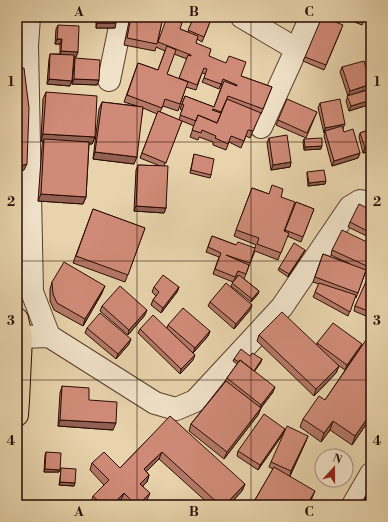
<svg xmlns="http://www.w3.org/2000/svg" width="388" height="522" font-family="'Libre Bodoni',serif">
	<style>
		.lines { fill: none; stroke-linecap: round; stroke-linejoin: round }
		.minor-casing { stroke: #5a3d2c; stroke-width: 24 }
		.highway-casing { stroke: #2a0b01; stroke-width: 24 }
		.minor { stroke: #f0e2c9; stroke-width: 22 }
		.highway { stroke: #e8d3ac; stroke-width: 22 }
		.wall { fill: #b37867; stroke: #2a0b01; fill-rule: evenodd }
		.shaded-wall { fill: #926154; stroke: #2a0b01 }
		.building { fill: #d08b78; stroke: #2a0b01 }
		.grid { fill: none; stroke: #2a0b01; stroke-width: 1; stroke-opacity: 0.55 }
		.neatline { fill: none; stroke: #2a0b01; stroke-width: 1.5 }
		.grid-label { font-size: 13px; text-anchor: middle; font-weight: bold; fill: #2a0b01 }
	</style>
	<rect width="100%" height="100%" fill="#e8d3ac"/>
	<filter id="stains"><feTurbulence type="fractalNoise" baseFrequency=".005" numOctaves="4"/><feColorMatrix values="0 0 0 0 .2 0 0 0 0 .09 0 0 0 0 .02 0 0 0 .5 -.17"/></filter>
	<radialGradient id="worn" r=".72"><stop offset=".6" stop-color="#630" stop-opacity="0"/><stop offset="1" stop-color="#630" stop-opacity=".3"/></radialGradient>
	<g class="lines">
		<defs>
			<path id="minor" d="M 29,17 L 27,46 L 32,292 L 49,336
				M 242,17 L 296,49
				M 109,80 L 122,17
				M 261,127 L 311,17
				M 21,337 L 49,336 L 155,403 L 176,409 L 195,401 L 282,307 L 350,207 L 360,201 L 371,203
				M 353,505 L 371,474"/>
			<path id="highway" d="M 17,319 L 21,337 L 18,401 L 17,415"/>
		</defs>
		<use href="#minor" class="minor-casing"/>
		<use href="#highway" class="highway-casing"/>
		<use href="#minor" class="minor"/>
		<use href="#highway" class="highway"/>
	</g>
	<path class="wall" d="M 96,17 L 116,17 L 115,28 L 96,28 Z
		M 130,17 L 163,17 L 158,40 L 180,29 L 188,32 L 194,17 L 212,17 L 202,42 L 197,39 L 196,43 L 209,56 L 241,76 L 272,87 L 261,114 L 260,114 L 250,138 L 246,136 L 241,148 L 229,142 L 226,150 L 213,145 L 213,142 L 199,137 L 198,140 L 190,137 L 194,126 L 182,121 L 164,166 L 166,208 L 164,213 L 134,211 L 136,170 L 138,165 L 160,166 L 140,158 L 157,114 L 143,108 L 134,164 L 93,159 L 99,109 L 102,102 L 137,106 L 124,102 L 138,63 L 158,70 L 165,51 L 156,47 L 155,51 L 124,45 ZM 174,54 L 187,59 L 179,79 L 167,74 ZM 202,73 L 206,74 L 202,82 L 219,89 L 221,84 L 222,85 L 214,107 L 185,96 L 180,109 L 182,110 L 179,120 L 160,112 L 163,106 L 178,111 L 186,87 L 196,90 Z
		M 342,17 L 365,17 L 362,25 Z
		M 58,25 L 78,52 L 76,57 L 73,57 L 72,81 L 70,86 L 47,84 L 49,59 L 50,54 L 60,54 L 60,44 L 55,44 L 56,29 Z
		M 341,30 L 324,70 L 303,61 L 305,57 Z
		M 75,58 L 99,80 L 97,85 L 72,84 L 74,63 Z
		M 342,67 L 367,72 L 371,71 L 371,104 L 349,111 L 346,101 L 348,96 L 340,72 Z
		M 46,92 L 95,137 L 92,144 L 89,144 L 86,197 L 83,204 L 38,201 L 42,146 L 43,141 L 41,141 L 43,99 Z
		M 320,103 L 343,128 L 343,129 L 344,132 L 360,153 L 358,158 L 332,166 L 324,136 L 325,132 L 324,133 L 318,108 Z
		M 317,112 L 306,138 L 276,125 L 278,120 Z
		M 371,122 L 371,151 L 363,153 L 359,137 L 360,133 L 368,130 L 367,128 L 369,123 Z
		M 269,138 L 291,162 L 290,167 L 271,170 L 267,143 Z
		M 304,139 L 321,149 L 304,150 L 303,142 Z
		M 194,154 L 211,175 L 210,178 L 190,173 Z
		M 307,172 L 325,184 L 308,186 L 307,174 Z
		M 252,188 L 269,194 L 281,197 L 284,231 L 285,231 L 296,202 L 314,209 L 301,242 L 287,236 L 278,260 L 255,251 L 244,279 L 259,291 L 258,294 L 251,302 L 231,286 L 233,282 L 213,274 L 219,257 L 206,252 L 212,236 L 236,245 L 255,248 L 256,245 L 234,236 ZM 236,276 L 238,276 L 233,282 Z
		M 93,209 L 145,228 L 125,282 L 73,263 Z
		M 371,210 L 371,238 L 348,227 L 350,222 Z
		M 371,244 L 371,274 L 366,271 L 356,298 L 355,297 L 348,316 L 313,297 L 319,284 L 313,282 L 323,254 L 350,264 L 331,255 L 332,250 Z
		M 305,250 L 304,252 L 288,277 L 278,270 L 279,268 Z
		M 371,278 L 371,318 L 354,311 L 355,306 Z
		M 52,282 L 102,293 L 83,326 L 54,310 L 50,301 L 50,289 Z
		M 154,287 L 179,287 L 177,292 L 161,313 L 151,305 L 153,300 L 156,296 L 152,292 Z
		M 210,302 L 250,310 L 234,329 L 208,306 Z
		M 102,306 L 145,315 L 128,335 L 100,311 Z
		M 168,325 L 210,331 L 208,336 L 193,353 L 189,350 L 193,360 L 180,374 L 138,333 L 140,329 L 167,328 Z
		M 87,328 L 129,344 L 116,359 L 85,333 Z
		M 259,335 L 317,345 L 317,343 L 361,349 L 371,417 L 352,445 L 330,430 L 321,442 L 300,427 L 303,419 L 325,400 L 356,354 L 345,370 L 335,363 L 339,366 L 336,373 L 314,396 L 257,341 Z
		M 250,356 L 261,362 L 254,371 L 273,392 L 261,408 L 258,415 L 224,459 L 189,431 L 191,424 L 225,381 L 227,378 L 237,364 L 233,361 L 234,359 Z
		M 62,386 L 89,400 L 113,430 L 58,426 L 60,393 Z
		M 285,429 L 283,434 L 258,470 L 237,456 L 238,451 Z
		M 149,438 L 245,484 L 242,491 L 229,505 L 210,505 L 159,459 L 146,471 L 149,475 L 147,482 L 143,486 L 147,500 L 142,505 L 127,505 L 121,500 L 116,505 L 93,505 L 91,503 L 93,496 L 104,485 L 90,470 L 92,463 L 120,468 Z
		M 306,441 L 290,476 L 312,498 L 308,505 L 252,505 L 273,469 L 269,467 L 271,462 Z
		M 46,452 L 59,472 L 44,472 L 45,455 Z
		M 61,468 L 75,483 L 74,486 L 59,485 L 61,471 Z
		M 371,486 L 371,505 L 362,505 L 364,499 Z"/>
	<path class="shaded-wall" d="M 97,23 L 116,23 L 115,28 L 96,28 Z
		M 57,39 L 62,39 L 60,44 L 55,44 Z
		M 61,51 L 78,52 L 76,57 L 60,56 Z
		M 49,79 L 72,81 L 70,86 L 47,84 Z
		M 74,79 L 99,80 L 97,85 L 72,84 Z
		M 371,84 L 371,87 L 371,86 L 369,89 L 348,96 L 350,91 Z
		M 371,100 L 371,104 L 349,111 L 351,106 Z
		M 345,124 L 343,128 L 324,133 L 325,128 Z
		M 43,134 L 95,137 L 92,144 L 44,141 L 44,139 L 43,141 L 41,141 Z
		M 322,146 L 321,149 L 304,150 L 305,147 Z
		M 371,147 L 371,151 L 363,153 L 365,148 Z
		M 95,152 L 137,157 L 134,164 L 93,159 Z
		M 360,153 L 358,158 L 332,166 L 334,161 Z
		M 291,162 L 290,167 L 271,170 L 273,165 Z
		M 27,164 L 24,170 L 17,173 L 17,167 Z
		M 326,181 L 325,184 L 308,186 L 309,183 Z
		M 41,194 L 86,197 L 83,204 L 38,201 Z
		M 136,206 L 166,208 L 164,213 L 134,211 Z
		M 305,250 L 304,252 L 288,277 L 289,274 Z
		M 105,286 L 102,293 L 83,326 L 85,319 Z
		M 179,287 L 177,292 L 161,313 L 163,308 Z
		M 259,291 L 258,294 L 251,302 L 252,299 Z
		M 252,305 L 250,310 L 234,329 L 236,324 Z
		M 147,310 L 145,315 L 128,335 L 129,330 Z
		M 210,331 L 208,336 L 193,353 L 195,348 Z
		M 131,339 L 129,344 L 116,359 L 118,354 Z
		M 362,344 L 360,349 L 345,370 L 347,365 Z
		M 195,355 L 193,360 L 180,374 L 181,369 Z
		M 262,359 L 261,362 L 252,375 L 253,372 Z
		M 339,366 L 336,373 L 314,396 L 316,389 Z
		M 275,387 L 273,392 L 259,410 L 261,405 Z
		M 261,408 L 258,415 L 224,459 L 227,452 Z
		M 371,413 L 371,417 L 352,445 L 355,436 Z
		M 60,420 L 116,423 L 113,430 L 58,426 Z
		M 333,421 L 330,430 L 321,442 L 324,433 Z
		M 285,429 L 283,434 L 258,470 L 260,465 Z
		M 308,436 L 306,441 L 290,476 L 291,471 Z
		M 162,452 L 159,459 L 142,476 L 144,469 Z
		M 45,469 L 60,470 L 59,472 L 44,472 Z
		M 149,475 L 147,482 L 138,491 L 140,484 Z
		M 60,482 L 75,483 L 74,486 L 59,485 Z
		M 245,484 L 242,491 L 229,505 L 225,505 Z
		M 315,491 L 312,498 L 308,505 L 307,505 Z
		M 124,493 L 121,500 L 116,505 L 112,505 Z
		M 150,493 L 147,500 L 142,505 L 138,505 Z"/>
	<path class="building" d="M 97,17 L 116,17 L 116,23 L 97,23 Z
		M 131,17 L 163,17 L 157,44 L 127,38 Z
		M 167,17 L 182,23 L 180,29 L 198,36 L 196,43 L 211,49 L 209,56 L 226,63 L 229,56 L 246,62 L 241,76 L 272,87 L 263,109 L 228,96 L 221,112 L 213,109 L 212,110 L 221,113 L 217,123 L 198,115 L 196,121 L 180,115 L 184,105 L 182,104 L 185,96 L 214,107 L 224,81 L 237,86 L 237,85 L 223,79 L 221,84 L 204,78 L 207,69 L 204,68 L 197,85 L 179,78 L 188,55 L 191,56 L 191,55 L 158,42 Z
		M 194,17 L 212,17 L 204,37 L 188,30 Z
		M 322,17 L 323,17 L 343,25 L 326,65 L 305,57 Z
		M 349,17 L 365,17 L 363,22 Z
		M 58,25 L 79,26 L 78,52 L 61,51 L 62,39 L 57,39 Z
		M 167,46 L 176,50 L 167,74 L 188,82 L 180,104 L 165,99 L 162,108 L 127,95 L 138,63 L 158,70 Z
		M 50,54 L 74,55 L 72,81 L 49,79 Z
		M 75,58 L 100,60 L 99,80 L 74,79 Z
		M 364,61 L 367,72 L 371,71 L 371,84 L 350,91 L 342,67 Z
		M 24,68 L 29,108 L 27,164 L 17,167 L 17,69 Z
		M 371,89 L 371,100 L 351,106 L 347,96 Z
		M 46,92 L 97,96 L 95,137 L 43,134 Z
		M 227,99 L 261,113 L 253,131 L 248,130 L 244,141 L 231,136 L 228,144 L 215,138 L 216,136 L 202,130 L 201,133 L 192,130 L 198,115 L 217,123 Z
		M 287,99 L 317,112 L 307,133 L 278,120 Z
		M 340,99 L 345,124 L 325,128 L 320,103 Z
		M 102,102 L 143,107 L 137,157 L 95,152 Z
		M 158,111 L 182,121 L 166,163 L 142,153 Z
		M 371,122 L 371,129 L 369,123 Z
		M 342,126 L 344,132 L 353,129 L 360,153 L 334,161 L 325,131 Z
		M 371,129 L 371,147 L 365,148 L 360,133 Z
		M 287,135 L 291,162 L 273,165 L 269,138 Z
		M 322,138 L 322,146 L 305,147 L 304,139 Z
		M 44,139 L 89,142 L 86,197 L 41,194 Z
		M 194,154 L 214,159 L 211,175 L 191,170 Z
		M 138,165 L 168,166 L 166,208 L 136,206 Z
		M 324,170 L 326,181 L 309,183 L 307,172 Z
		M 272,185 L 283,189 L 281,197 L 295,202 L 284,231 L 289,233 L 281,253 L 257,244 L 259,238 L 236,230 L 252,188 L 269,194 Z
		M 296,202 L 314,209 L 303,237 L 285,230 Z
		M 359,204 L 371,210 L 371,233 L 350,222 Z
		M 93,209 L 145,228 L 128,275 L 76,256 Z
		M 342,230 L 371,244 L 371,268 L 332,250 Z
		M 212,236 L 236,245 L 238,242 L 255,248 L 250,263 L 226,255 L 249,265 L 246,274 L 238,271 L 235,277 L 215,269 L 221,253 L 208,247 Z
		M 294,243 L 305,250 L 289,274 L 279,268 Z
		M 323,254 L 366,270 L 358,293 L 315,277 Z
		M 64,262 L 105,286 L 85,319 L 57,303 L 53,294 L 52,282 Z
		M 163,275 L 179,287 L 163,308 L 153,300 L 159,292 L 154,287 Z
		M 239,275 L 259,291 L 252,299 L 232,283 Z
		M 368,277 L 371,278 L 371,312 L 355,306 Z
		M 226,283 L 252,305 L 236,324 L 210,302 Z
		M 319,283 L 356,295 L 350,312 L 315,292 Z
		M 120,286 L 147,310 L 129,330 L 102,306 Z
		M 183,308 L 210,331 L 195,348 L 168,325 Z
		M 282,312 L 339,366 L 316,389 L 259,335 Z
		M 100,313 L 131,339 L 118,354 L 87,328 Z
		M 153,315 L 195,355 L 181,369 L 140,329 Z
		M 333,323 L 362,344 L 347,365 L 317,343 Z
		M 366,340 L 371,343 L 371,413 L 355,436 L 333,421 L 324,433 L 303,419 L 319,396 L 325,400 Z
		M 241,349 L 250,356 L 252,353 L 262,359 L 254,371 L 240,360 L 239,362 L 234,359 Z
		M 240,360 L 275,387 L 261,405 L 227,378 Z
		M 226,381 L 261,408 L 227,452 L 191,424 Z
		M 62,386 L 89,388 L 89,400 L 117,402 L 116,423 L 60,420 Z
		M 264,414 L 285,429 L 260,465 L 238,451 Z
		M 170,416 L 245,484 L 225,505 L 220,505 L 162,452 L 144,469 L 149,475 L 140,484 L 150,493 L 138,505 L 136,505 L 124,493 L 112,505 L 103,505 L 93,496 L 109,480 L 92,463 L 104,452 L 120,468 L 149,438 Z
		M 287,426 L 308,436 L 291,471 L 271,462 Z
		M 46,452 L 61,453 L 60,470 L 45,469 Z
		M 274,467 L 315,491 L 307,505 L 252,505 Z
		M 61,468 L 76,469 L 75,483 L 60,482 Z
		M 371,486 L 371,503 L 364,499 Z"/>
	<path class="grid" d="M 137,17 L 137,505M 251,17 L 251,505M 17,142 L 371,142M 17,261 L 371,261M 17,380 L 371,380"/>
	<rect width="388" height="522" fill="none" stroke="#e8d3ac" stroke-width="44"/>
	<g transform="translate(334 468) rotate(21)"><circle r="19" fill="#f0e2c9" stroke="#a18c79"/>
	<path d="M0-3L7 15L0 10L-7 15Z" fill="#8f2418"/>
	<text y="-6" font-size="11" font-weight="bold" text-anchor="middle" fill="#2a0b01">N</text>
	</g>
	<rect x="22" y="22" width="344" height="478" class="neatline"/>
	<g class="grid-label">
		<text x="79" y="16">A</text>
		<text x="194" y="16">B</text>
		<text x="309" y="16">C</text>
		<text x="11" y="86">1</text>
		<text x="377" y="86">1</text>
		<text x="11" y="206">2</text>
		<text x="377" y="206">2</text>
		<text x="11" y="325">3</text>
		<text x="377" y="325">3</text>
		<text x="11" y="445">4</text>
		<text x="377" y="445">4</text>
		<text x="79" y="516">A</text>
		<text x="194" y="516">B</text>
		<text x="309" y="516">C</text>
	</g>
	<rect width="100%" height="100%" filter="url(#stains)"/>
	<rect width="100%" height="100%" fill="url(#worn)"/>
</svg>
